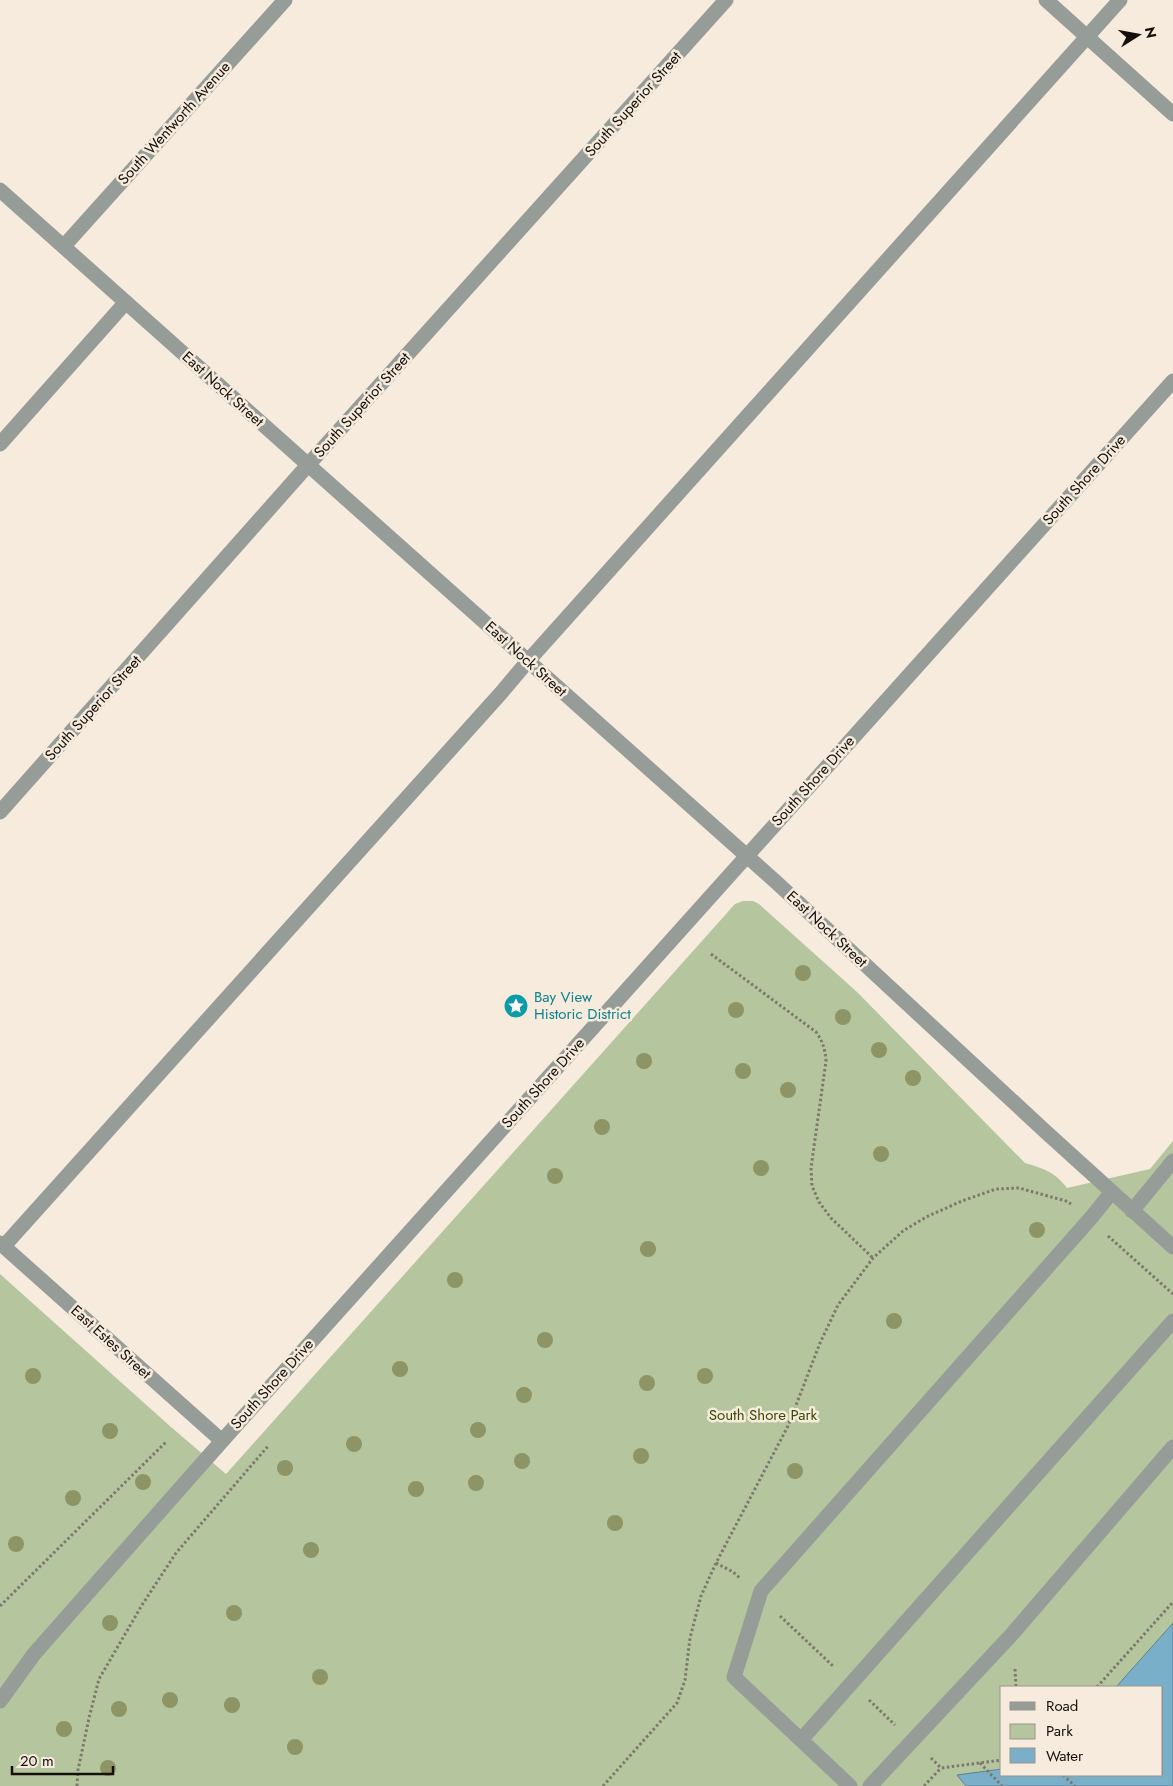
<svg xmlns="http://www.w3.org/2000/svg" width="1173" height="1786" font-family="Jost,sans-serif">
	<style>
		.green { fill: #b5c69e }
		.water { fill: #7aafc9; stroke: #5b7f90 }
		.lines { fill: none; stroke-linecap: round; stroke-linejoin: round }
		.path { stroke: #7e776d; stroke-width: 3; stroke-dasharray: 2.5 2.5; stroke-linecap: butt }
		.minor { stroke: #969d99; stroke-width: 15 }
		.tree { fill: #8d9465 }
		.labels { text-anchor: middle; stroke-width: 5; stroke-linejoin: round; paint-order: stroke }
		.street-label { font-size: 15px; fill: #14100b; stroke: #f6ebdc }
		.culture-label { font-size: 15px; fill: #0d838f; stroke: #f6ebdc; text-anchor: start }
		.park-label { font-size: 15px; fill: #374d03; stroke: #f6ebdc }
	</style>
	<rect width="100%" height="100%" fill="#f6ebdc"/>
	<path class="green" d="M 743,901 L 753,901 L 759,904 L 857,992 L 1025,1163 C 1044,1169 1054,1171 1067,1188 L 1150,1169 L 1173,1141 L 1173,1623 L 1116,1687 L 1002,1687 L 1002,1769 L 958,1775 L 966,1786 L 0,1786 L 0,1274 L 171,1427 L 226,1474 L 735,904 Z"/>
	<path class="water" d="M 1173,1623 L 1173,1786 L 966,1786 L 957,1775 L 1002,1769 L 1002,1775 L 1162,1775 L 1162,1687 L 1116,1687 Z"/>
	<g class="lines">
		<path class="path" d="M 711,954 L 816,1032 C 823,1042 825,1049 826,1061 L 811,1168 L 812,1186 L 819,1202 L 831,1218 L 873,1258
			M 1108,1236 L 1173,1294
			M 716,1563 L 733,1572 L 741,1579
			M 0,1606 L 167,1441
			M 780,1616 L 833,1666
			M 1015,1669 L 1016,1687
			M 1097,1687 L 1173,1602
			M 869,1700 L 895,1725
			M 931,1758 L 941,1768 L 1002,1760
			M 980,1763 L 1002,1786
			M 1063,1775 L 1075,1786
			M 77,1786 L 78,1770 L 89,1718 L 99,1679 L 142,1605 L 176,1553 L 269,1445
			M 603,1786 L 677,1703 L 685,1680 L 690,1638 L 701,1596 L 716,1563 L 788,1426 L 820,1343 L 838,1305 L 873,1258 L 903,1231 L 926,1217 L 962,1201 L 996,1189 L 1019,1188 L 1066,1201 L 1071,1204
			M 924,1786 L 941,1768"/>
		<path class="minor" d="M 1046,0 L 1173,114
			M 0,190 L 776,882 L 1047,1133 L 1173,1247
			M 64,246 L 285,0
			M 0,444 L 126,302
			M 0,812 L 308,465 L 726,0
			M 1132,1211 L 1173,1161
			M 0,1243 L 222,1441
			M 4,1246 L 501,693 L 528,661 L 1120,0
			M 0,1701 L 34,1654 L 222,1441 L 1173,381
			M 801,1740 L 1173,1321
			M 850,1786 L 734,1677 L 761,1591 L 1090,1219 L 1112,1192
			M 870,1786 L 1013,1633 L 1173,1447"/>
	</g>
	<g class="tree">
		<circle cx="803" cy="973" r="8"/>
		<circle cx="736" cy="1010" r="8"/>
		<circle cx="843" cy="1017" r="8"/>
		<circle cx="879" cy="1050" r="8"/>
		<circle cx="644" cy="1061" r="8"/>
		<circle cx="743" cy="1071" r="8"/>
		<circle cx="913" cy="1078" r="8"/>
		<circle cx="788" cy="1090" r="8"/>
		<circle cx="602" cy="1127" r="8"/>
		<circle cx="881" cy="1154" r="8"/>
		<circle cx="761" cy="1168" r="8"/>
		<circle cx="555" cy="1176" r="8"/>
		<circle cx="1037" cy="1230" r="8"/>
		<circle cx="648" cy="1249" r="8"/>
		<circle cx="455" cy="1280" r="8"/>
		<circle cx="894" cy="1321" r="8"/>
		<circle cx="545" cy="1340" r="8"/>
		<circle cx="400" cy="1369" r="8"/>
		<circle cx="33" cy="1376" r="8"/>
		<circle cx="705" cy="1376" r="8"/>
		<circle cx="647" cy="1383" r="8"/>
		<circle cx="524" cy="1395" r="8"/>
		<circle cx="478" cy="1430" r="8"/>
		<circle cx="110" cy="1431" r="8"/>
		<circle cx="354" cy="1444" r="8"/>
		<circle cx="641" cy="1456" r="8"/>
		<circle cx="522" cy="1461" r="8"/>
		<circle cx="285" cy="1468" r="8"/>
		<circle cx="795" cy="1471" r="8"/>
		<circle cx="143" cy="1482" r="8"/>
		<circle cx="476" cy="1483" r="8"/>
		<circle cx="416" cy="1489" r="8"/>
		<circle cx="73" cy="1498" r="8"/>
		<circle cx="615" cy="1523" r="8"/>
		<circle cx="16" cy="1544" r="8"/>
		<circle cx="311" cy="1550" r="8"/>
		<circle cx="234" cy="1613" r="8"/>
		<circle cx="110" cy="1623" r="8"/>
		<circle cx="320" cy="1677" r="8"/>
		<circle cx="170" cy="1700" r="8"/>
		<circle cx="232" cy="1705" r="8"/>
		<circle cx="119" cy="1709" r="8"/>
		<circle cx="64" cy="1729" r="8"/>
		<circle cx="295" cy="1747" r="8"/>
		<circle cx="108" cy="1768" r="8"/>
	</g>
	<defs>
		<symbol id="sight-disc" viewBox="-11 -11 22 22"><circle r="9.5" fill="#0f9aa8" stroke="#f6ebdc"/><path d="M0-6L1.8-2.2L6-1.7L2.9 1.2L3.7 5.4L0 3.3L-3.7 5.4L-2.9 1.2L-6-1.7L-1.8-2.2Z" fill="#fff"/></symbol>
	</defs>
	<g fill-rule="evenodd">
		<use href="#sight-disc" x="502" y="992" width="28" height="28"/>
	</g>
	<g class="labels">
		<g class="street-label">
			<text transform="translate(633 104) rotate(-48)" y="5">South Superior Street</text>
			<text transform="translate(174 123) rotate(-48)" y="5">South Wentworth Avenue</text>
			<text transform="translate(223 389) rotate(42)" y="5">East Nock Street</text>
			<text transform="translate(362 405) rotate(-48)" y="5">South Superior Street</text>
			<text transform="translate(1084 480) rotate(-48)" y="5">South Shore Drive</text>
			<text transform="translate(526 659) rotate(42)" y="5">East Nock Street</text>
			<text transform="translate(93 708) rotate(-48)" y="5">South Superior Street</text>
			<text transform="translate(813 781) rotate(-48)" y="5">South Shore Drive</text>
			<text transform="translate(827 929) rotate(43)" y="5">East Nock Street</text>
			<text transform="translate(543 1083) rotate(-48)" y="5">South Shore Drive</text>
			<text transform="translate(111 1342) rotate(42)" y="5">East Estes Street</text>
			<text transform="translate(272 1384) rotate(-48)" y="5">South Shore Drive</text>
		</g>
		<g class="culture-label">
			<text x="534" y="1002">Bay View<tspan x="534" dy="17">Historic District</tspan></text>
		</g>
		<g class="park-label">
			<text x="763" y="1420">South Shore Park</text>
		</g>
	</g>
	<rect x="1000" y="1686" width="162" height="90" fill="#f6ebdc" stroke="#9c9388"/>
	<rect x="1010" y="1702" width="25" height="8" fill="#969d99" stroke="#9c9388"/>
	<text x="1046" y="1711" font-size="15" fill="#14100b">Road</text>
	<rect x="1010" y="1724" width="25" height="15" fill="#b5c69e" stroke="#9c9388"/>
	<text x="1046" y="1736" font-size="15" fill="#14100b">Park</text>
	<rect x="1010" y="1748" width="25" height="15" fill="#7aafc9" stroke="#9c9388"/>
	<text x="1046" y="1761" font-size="15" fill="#14100b">Water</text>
	<g transform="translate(1138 35) rotate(79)" stroke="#f6ebdc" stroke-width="4" paint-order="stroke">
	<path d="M0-4L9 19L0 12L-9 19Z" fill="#14100b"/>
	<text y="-8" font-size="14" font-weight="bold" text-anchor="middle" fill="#14100b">N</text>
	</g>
	<path d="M12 1766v8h101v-8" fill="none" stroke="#14100b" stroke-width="2.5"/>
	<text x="20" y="1766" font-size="15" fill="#14100b" stroke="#f6ebdc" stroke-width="4" paint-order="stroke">20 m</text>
</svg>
